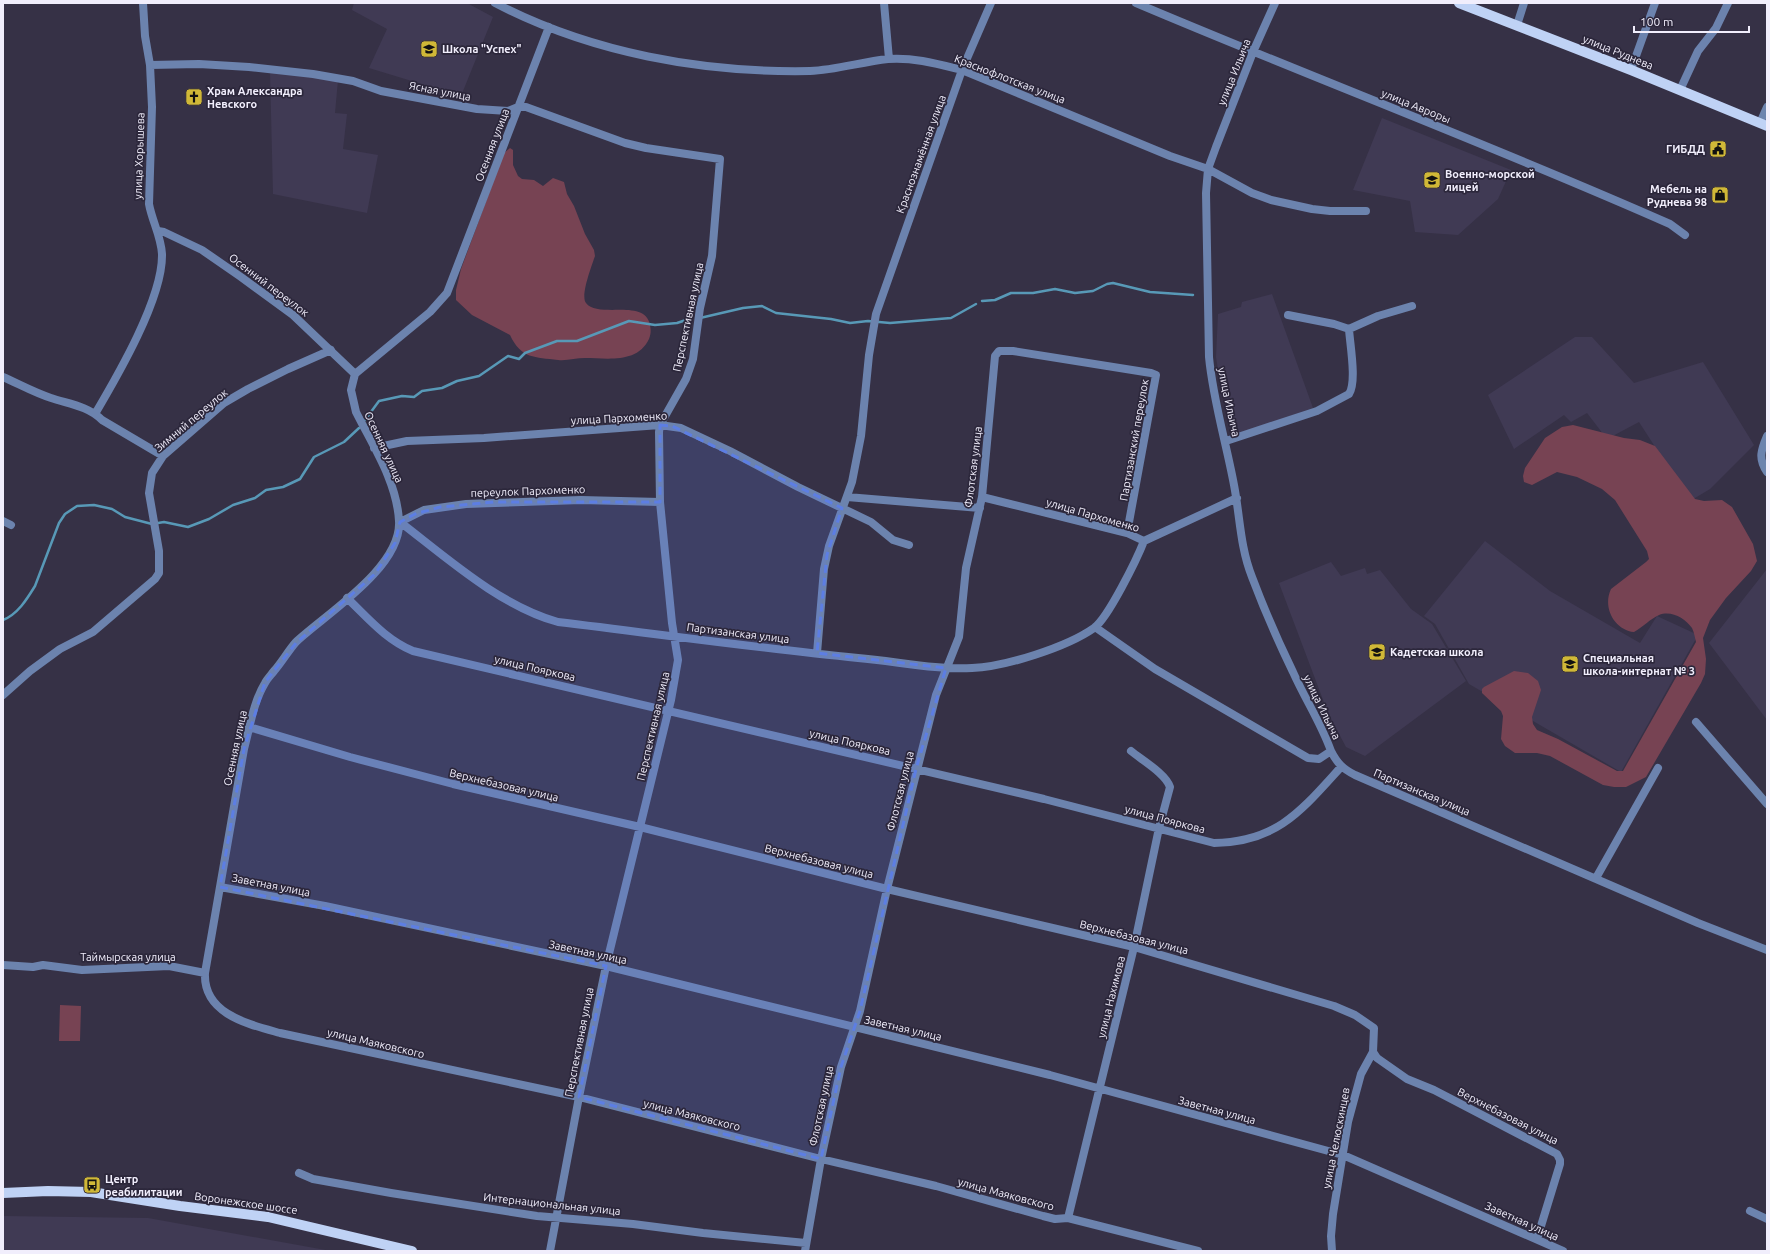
<svg xmlns="http://www.w3.org/2000/svg" width="1770" height="1254" font-family="Ubuntu,sans-serif">
	<style>
		.built { fill: #403a54 }
		.green { fill: #774353 }
		.lines { fill: none; stroke-linecap: round; stroke-linejoin: round }
		.stream { stroke: #5899b7; stroke-width: 2.5 }
		.minor { stroke: #6c83ae; stroke-width: 8 }
		.major { stroke: #bfd2f5; stroke-width: 10 }
		.marked { fill: #5d7ee3; fill-opacity: 0.2; stroke: #5d7ee3; stroke-width: 3; stroke-dasharray: 8 5; stroke-linejoin: round }
		.labels { text-anchor: middle; stroke-width: 3.5; stroke-linejoin: round; paint-order: stroke }
		.poi-label { font-size: 11px; font-weight: bold; fill: #f1eefc; stroke: #2c273b; text-anchor: start }
		.street-label { font-size: 11px; fill: #f1eefc; stroke: #2c273b }
	</style>
	<rect width="100%" height="100%" fill="#363146"/>
	<path class="built" d="M 354,3 L 467,3 L 493,17 L 461,96 L 369,68 L 387,29 L 352,10 Z
		M 270,72 L 338,80 L 335,113 L 347,114 L 343,149 L 378,155 L 367,213 L 273,194 Z
		M 1382,118 L 1511,170 L 1498,199 L 1458,235 L 1415,232 L 1410,201 L 1353,190 Z
		M 1272,294 L 1313,408 L 1234,436 L 1220,382 L 1216,357 L 1218,314 L 1241,307 L 1242,302 Z
		M 1575,337 L 1592,337 L 1634,383 L 1703,362 L 1754,445 L 1710,489 L 1690,501 L 1639,422 L 1607,439 L 1587,413 L 1571,422 L 1564,415 L 1514,449 L 1488,395 Z
		M 1485,541 L 1550,591 L 1640,643 L 1657,616 L 1698,635 L 1621,772 L 1469,684 L 1435,624 L 1424,616 Z
		M 1331,562 L 1341,576 L 1365,568 L 1367,574 L 1380,570 L 1411,609 L 1432,624 L 1466,681 L 1365,756 L 1346,747 L 1328,713 L 1279,583 Z
		M 1767,569 L 1767,720 L 1709,643 Z
		M 3,1216 L 148,1218 L 331,1251 L 3,1251 Z"/>
	<path class="green" d="M 510,148 L 513,150 L 513,165 L 518,176 L 522,179 L 534,180 L 543,186 L 553,178 L 564,182 L 567,194 L 574,206 L 585,234 L 594,250 L 595,256 C 592,265 580,296 586,303 C 598,319 645,298 650,325 C 651,330 651,334 649,339 C 637,364 607,358 585,358 C 576,358 567,361 558,360 C 535,357 521,359 510,335 L 472,315 L 456,300 L 456,290 L 461,269 L 504,153 Z
		M 1573,425 L 1624,438 L 1640,440 L 1655,446 L 1695,499 L 1704,501 L 1722,500 L 1732,507 L 1753,544 L 1757,561 L 1751,571 L 1726,598 L 1710,620 L 1703,638 L 1706,659 L 1705,674 L 1701,683 L 1646,777 L 1626,787 L 1614,787 L 1603,785 L 1550,756 L 1537,753 L 1515,753 L 1505,746 L 1501,739 L 1503,716 L 1501,711 L 1482,693 L 1482,689 L 1484,687 L 1514,671 L 1528,673 L 1538,681 L 1541,690 L 1532,717 L 1533,724 L 1537,730 L 1558,739 L 1617,771 L 1623,771 L 1696,642 C 1695,638 1694,632 1692,628 C 1685,618 1671,610 1659,615 C 1650,619 1643,627 1634,632 C 1615,630 1602,608 1611,589 L 1646,562 L 1649,559 L 1647,551 L 1615,500 L 1602,489 L 1577,477 L 1557,472 L 1532,485 L 1524,482 L 1523,476 L 1525,468 L 1545,438 L 1562,427 Z
		M 60,1005 L 81,1006 L 80,1041 L 59,1041 Z"/>
	<g class="lines">
		<path class="stream" d="M 982,301 L 995,300 L 1011,293 L 1033,293 L 1055,289 L 1075,293 L 1093,291 L 1107,284 L 1113,283 L 1150,292 L 1193,295
			M 700,318 L 743,308 L 762,306 L 776,313 L 831,319 L 850,323 L 868,321 L 890,323 L 951,318 L 976,304
			M 365,420 L 379,401 L 402,396 L 414,397 L 422,391 L 442,388 L 457,381 L 479,376 L 508,356 L 519,359 L 525,353 L 557,341 L 577,341 L 629,321 L 655,325 L 677,323 L 689,319
			M 3,620 C 18,614 27,599 35,586 L 59,523 L 65,514 L 77,506 L 94,505 L 112,509 L 125,517 L 152,524 L 164,522 L 188,527 L 209,519 L 233,505 L 255,498 L 266,490 L 283,487 L 300,479 L 314,457 L 344,442 L 359,428"/>
		<path class="minor" d="M 495,3 C 591,53 702,73 810,71 C 836,70 861,62 888,59 C 913,57 938,64 962,70 L 1170,156 L 1208,169 L 1252,193 L 1271,200 L 1312,209 L 1330,211 L 1366,211
			M 884,3 L 889,59
			M 1136,3 C 1313,78 1494,146 1670,224 L 1685,235
			M 1275,3 L 1253,52 L 1216,147 L 1208,169 L 1206,193 L 1209,357 C 1213,400 1226,442 1234,485 C 1240,516 1240,547 1252,577 C 1264,609 1278,641 1293,672 C 1305,699 1321,723 1331,751
			M 1517,25 L 1524,3
			M 549,27 L 447,293 L 430,312 L 355,374 L 351,390 L 356,412 C 373,446 397,482 399,521 C 402,567 326,614 296,642 C 288,651 282,662 274,671 C 271,675 267,679 265,683 C 253,703 250,727 244,749 L 205,973 C 203,1014 248,1024 280,1033 L 579,1097 L 821,1159 L 936,1186 L 1043,1216 L 1055,1219 L 1068,1218 L 1198,1251
			M 150,65 L 199,64 L 249,67 L 313,74 L 353,81 L 381,91 L 477,109 L 508,111 L 518,107 L 526,107 L 625,143 L 646,148 L 720,159 L 712,256 L 700,308 L 693,359 L 686,379 L 660,425 L 659,432 L 660,502 L 672,623 L 678,660 L 671,700 L 606,966 L 579,1097 L 550,1251
			M 1631,70 L 1655,3
			M 1680,90 L 1698,51 L 1716,28 L 1728,3
			M 1760,123 L 1767,107
			M 158,231 L 164,232 L 202,250 L 241,277 L 293,315 L 355,374
			M 1288,315 L 1334,324 L 1349,329 L 1378,316 L 1412,306
			M 3,377 C 19,384 35,393 51,398 C 69,404 88,406 102,420 L 163,456
			M 95,414 C 118,375 163,298 162,254 C 161,236 152,221 149,204 L 152,107 L 150,65 L 145,36 L 143,3
			M 1767,436 C 1761,450 1758,459 1767,472
			M 1226,441 L 1317,411 L 1349,394 C 1357,382 1350,345 1349,329
			M 374,448 L 407,441 L 484,438 L 660,425 L 681,428 L 730,451 L 798,487 L 871,522 L 893,540 L 909,545
			M 847,497 L 980,508
			M 982,497 L 1127,533 L 1144,541 L 1237,498
			M 660,502 L 581,500 L 466,504 L 424,510 L 400,522 C 447,558 500,606 558,622 C 658,634 758,648 858,658 C 896,661 934,670 972,668 C 1005,667 1067,647 1094,628 C 1108,618 1137,559 1144,541
			M 3,521 L 11,525
			M 347,598 C 368,618 386,640 413,651 L 1044,799 L 1214,843 C 1277,842 1301,811 1341,767
			M 1095,627 L 1155,669 L 1308,758 L 1319,759 L 1331,751 C 1337,763 1343,769 1355,775 L 1698,923 L 1767,950
			M 817,653 L 824,569 L 829,546 L 852,482 L 861,436 L 869,355 L 876,314 L 962,70 L 991,3
			M 3,695 L 30,671 L 60,649 L 93,632 L 155,579 L 159,573 L 159,551 L 149,493 L 152,473 L 163,456 L 224,403 L 248,389 L 288,369 L 331,350
			M 1696,722 L 1767,804
			M 249,727 L 350,757 L 453,784 L 640,827 L 887,889 L 1134,947 L 1334,1006 L 1355,1015 L 1374,1028 L 1373,1052 L 1361,1074 L 1348,1122 L 1333,1214 L 1331,1236 L 1332,1251
			M 1596,878 L 1658,768
			M 220,887 L 325,906 L 606,966 L 1050,1075 L 1343,1155 L 1563,1251
			M 3,965 L 33,967 L 43,965 L 82,970 L 169,966 L 205,973
			M 1373,1052 L 1377,1058 L 1407,1079 L 1434,1090 L 1557,1154 L 1560,1160 L 1560,1164 L 1537,1239
			M 299,1173 L 313,1179 L 391,1193 L 537,1216 L 633,1224 L 703,1233 L 806,1243
			M 1750,1211 L 1767,1219
			M 1068,1218 L 1134,947 L 1159,828 L 1170,787 C 1166,774 1142,760 1131,751
			M 805,1251 L 821,1159 L 841,1067 L 860,1011 L 887,889 L 936,695 L 959,637 L 966,568 L 982,497 L 995,356 L 999,351 L 1013,351 L 1151,373 L 1156,375 L 1127,533"/>
		<path class="major" d="M 1459,3 L 1631,70 L 1767,126
			M 3,1193 L 48,1191 L 91,1192 L 180,1206 L 268,1217 L 412,1251"/>
	</g>
	<path class="marked" d="M 660,425 L 672,426 L 842,508 L 827,555 L 817,653 L 946,668 L 916,769 L 860,1011 L 841,1067 L 821,1159 L 579,1097 L 606,966 L 220,887 L 244,749 L 265,682 L 296,643 L 375,574 L 395,543 L 400,522 L 415,514 L 440,507 L 494,502 L 660,502 Z"/>
	<defs>
		<symbol id="school-square" viewBox="-11 -11 22 22"><rect x="-9" y="-9" width="18" height="18" rx="4" fill="#d0b837" stroke="#2c273b"/><path d="M0-5L7-2L0 1L-7-2ZM-4 1L0 2.5L4 1V4Q0 6-4 4Z" fill="#111"/></symbol>
		<symbol id="church-square" viewBox="-11 -11 22 22"><rect x="-9" y="-9" width="18" height="18" rx="4" fill="#d0b837" stroke="#2c273b"/><path d="M-1.2-6h2.4v3.5h3.3v2.4h-3.3V6h-2.4V-.1h-3.3v-2.4h3.3Z" fill="#111"/></symbol>
		<symbol id="civic-square" viewBox="-11 -11 22 22"><rect x="-9" y="-9" width="18" height="18" rx="4" fill="#d0b837" stroke="#2c273b"/><path d="M-.6-6.5H3V-4.5H.6V-3L4-1V1h2V6H-6V1h2V-1L-.6-3ZM-1.2 2.5V6h2.4V2.5Z" fill="#111"/></symbol>
		<symbol id="shop-square" viewBox="-11 -11 22 22"><rect x="-9" y="-9" width="18" height="18" rx="4" fill="#d0b837" stroke="#2c273b"/><path d="M-5-2.5h2.3a2.7 3.5 0 0 1 5.4 0H5L5.5 6h-11ZM-1.5-2.5h3a1.5 2.3 0 0 0-3 0Z" fill="#111"/></symbol>
		<symbol id="bus-square" viewBox="-11 -11 22 22"><rect x="-9" y="-9" width="18" height="18" rx="4" fill="#d0b837" stroke="#2c273b"/><path d="M-5-6H5V4H4V6H2V4H-2V6H-4V4H-5ZM-3.5-4V0h7V-4ZM-3.5 1.2v1.5H-2V1.2ZM2 1.2v1.5H3.5V1.2Z" fill="#111"/></symbol>
	</defs>
	<g fill-rule="evenodd">
		<use href="#school-square" x="419" y="39" width="20" height="20"/>
		<use href="#church-square" x="184" y="87" width="20" height="20"/>
		<use href="#civic-square" x="1708" y="139" width="20" height="20"/>
		<use href="#school-square" x="1422" y="170" width="20" height="20"/>
		<use href="#shop-square" x="1710" y="185" width="20" height="20"/>
		<use href="#school-square" x="1367" y="642" width="20" height="20"/>
		<use href="#school-square" x="1560" y="654" width="20" height="20"/>
		<use href="#bus-square" x="82" y="1175" width="20" height="20"/>
	</g>
	<g class="labels">
		<g class="poi-label">
			<text x="442" y="53">Школа "Успех"</text>
			<text x="207" y="95">Храм Александра<tspan x="207" dy="13">Невского</tspan></text>
			<text x="1705" y="153" text-anchor="end">ГИБДД</text>
			<text x="1445" y="178">Военно-морской<tspan x="1445" dy="13">лицей</tspan></text>
			<text x="1707" y="193" text-anchor="end">Мебель на<tspan x="1707" dy="13">Руднева 98</tspan></text>
			<text x="1390" y="656">Кадетская школа</text>
			<text x="1583" y="662">Специальная<tspan x="1583" dy="13">школа-интернат № 3</tspan></text>
			<text x="105" y="1183">Центр<tspan x="105" dy="13">реабилитации</tspan></text>
		</g>
		<g class="street-label">
			<text transform="translate(1618 52) rotate(22)" y="4">улица Руднева</text>
			<text transform="translate(1234 72) rotate(-68)" y="4">улица Ильича</text>
			<text transform="translate(1010 79) rotate(21)" y="4">Краснофлотская улица</text>
			<text transform="translate(440 91) rotate(11)" y="4">Ясная улица</text>
			<text transform="translate(1416 106) rotate(22)" y="4">улица Авроры</text>
			<text transform="translate(492 145) rotate(-69)" y="4">Осенняя улица</text>
			<text transform="translate(921 154) rotate(-70)" y="4">Краснознамённая улица</text>
			<text transform="translate(139 156) rotate(-88)" y="4">улица Хорышева</text>
			<text transform="translate(269 285) rotate(37)" y="4">Осенний переулок</text>
			<text transform="translate(688 317) rotate(-78)" y="4">Перспективная улица</text>
			<text transform="translate(1229 402) rotate(78)" y="4">улица Ильича</text>
			<text transform="translate(619 418) rotate(-3)" y="4">улица Пархоменко</text>
			<text transform="translate(191 420) rotate(-40)" y="4">Зимний переулок</text>
			<text transform="translate(1134 440) rotate(-80)" y="4">Партизанский переулок</text>
			<text transform="translate(384 447) rotate(65)" y="4">Осенняя улица</text>
			<text transform="translate(973 467) rotate(-83)" y="4">Флотская улица</text>
			<text transform="translate(528 491) rotate(-2)" y="4">переулок Пархоменко</text>
			<text transform="translate(1093 515) rotate(16)" y="4">улица Пархоменко</text>
			<text transform="translate(738 633) rotate(7)" y="4">Партизанская улица</text>
			<text transform="translate(535 668) rotate(13)" y="4">улица Пояркова</text>
			<text transform="translate(1322 707) rotate(64)" y="4">улица Ильича</text>
			<text transform="translate(653 726) rotate(-77)" y="4">Перспективная улица</text>
			<text transform="translate(850 742) rotate(13)" y="4">улица Пояркова</text>
			<text transform="translate(235 748) rotate(-78)" y="4">Осенняя улица</text>
			<text transform="translate(504 785) rotate(13)" y="4">Верхнебазовая улица</text>
			<text transform="translate(900 791) rotate(-76)" y="4">Флотская улица</text>
			<text transform="translate(1422 792) rotate(23)" y="4">Партизанская улица</text>
			<text transform="translate(1165 819) rotate(15)" y="4">улица Пояркова</text>
			<text transform="translate(819 861) rotate(14)" y="4">Верхнебазовая улица</text>
			<text transform="translate(271 885) rotate(11)" y="4">Заветная улица</text>
			<text transform="translate(1134 937) rotate(14)" y="4">Верхнебазовая улица</text>
			<text transform="translate(588 952) rotate(12)" y="4">Заветная улица</text>
			<text x="128" y="961">Таймырская улица</text>
			<text transform="translate(1111 997) rotate(-76)" y="4">улица Нахимова</text>
			<text transform="translate(903 1028) rotate(13)" y="4">Заветная улица</text>
			<text transform="translate(579 1042) rotate(-79)" y="4">Перспективная улица</text>
			<text transform="translate(376 1043) rotate(13)" y="4">улица Маяковского</text>
			<text transform="translate(821 1106) rotate(-78)" y="4">Флотская улица</text>
			<text transform="translate(1217 1110) rotate(15)" y="4">Заветная улица</text>
			<text transform="translate(692 1115) rotate(14)" y="4">улица Маяковского</text>
			<text transform="translate(1508 1116) rotate(27)" y="4">Верхнебазовая улица</text>
			<text transform="translate(1336 1138) rotate(-79)" y="4">улица Челюскинцев</text>
			<text transform="translate(1006 1194) rotate(15)" y="4">улица Маяковского</text>
			<text transform="translate(246 1203) rotate(8)" y="4">Воронежское шоссе</text>
			<text transform="translate(552 1204) rotate(6)" y="4">Интернациональная улица</text>
			<text transform="translate(1522 1221) rotate(24)" y="4">Заветная улица</text>
		</g>
	</g>
	<rect width="1770" height="1254" fill="none" stroke="#f1eefc" stroke-width="8"/>
	<path d="M1634 26v6h115v-6" fill="none" stroke="#f1eefc" stroke-width="2"/>
	<text x="1640" y="26" font-size="12" fill="#f1eefc" stroke="#2c273b" stroke-width="3" paint-order="stroke">100 m</text>
</svg>
